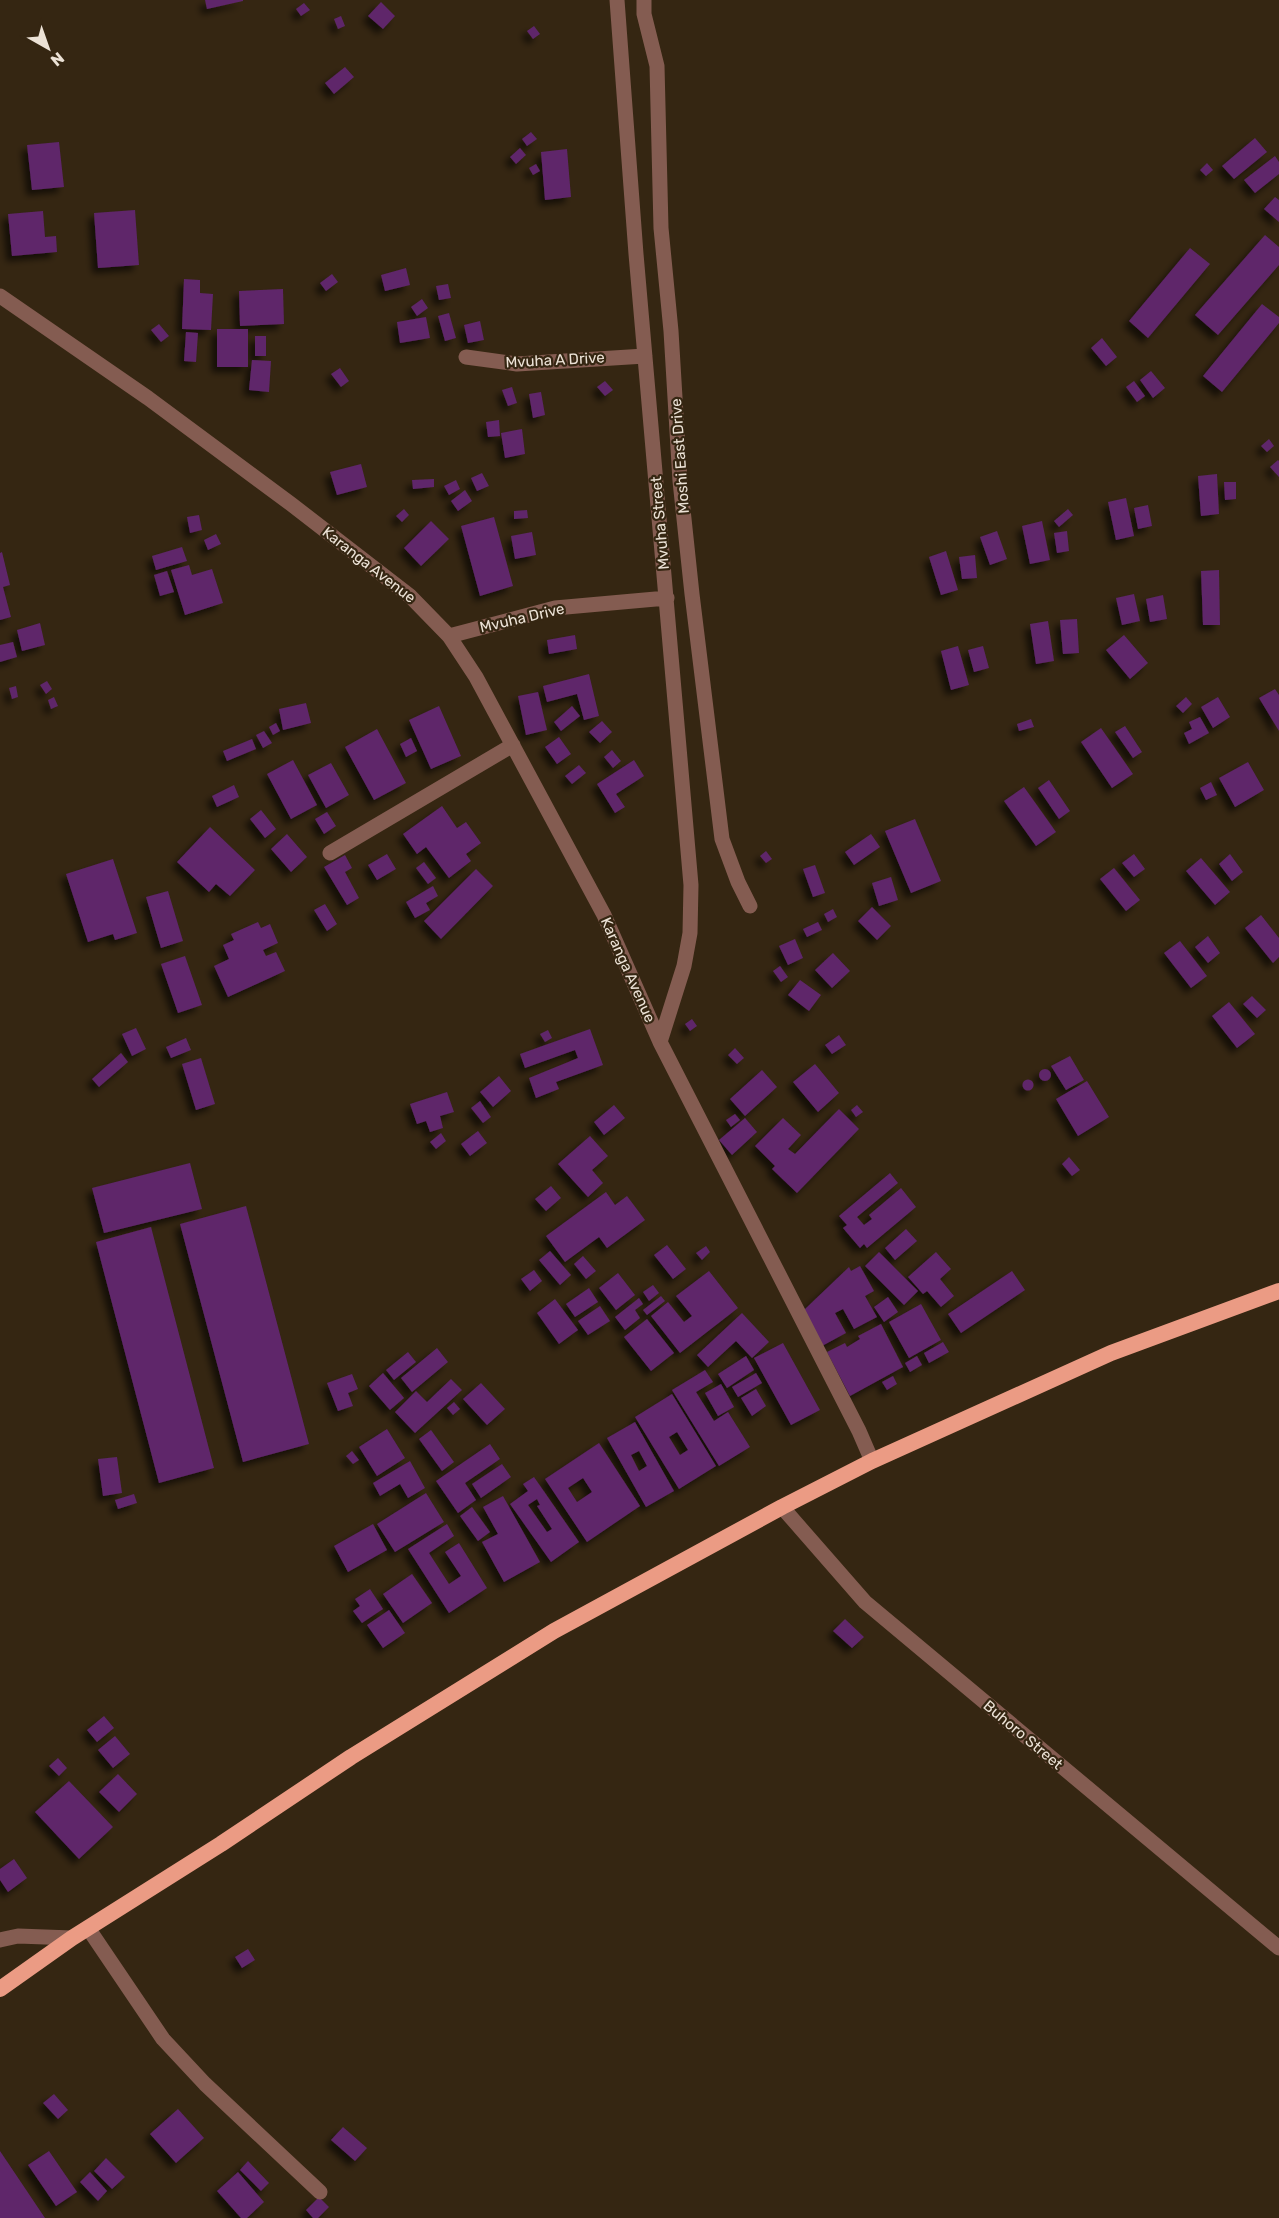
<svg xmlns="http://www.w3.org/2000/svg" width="1279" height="2218" font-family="Rubik,sans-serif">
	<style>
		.building { fill: #5e266a; fill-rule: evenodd; filter: url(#shadow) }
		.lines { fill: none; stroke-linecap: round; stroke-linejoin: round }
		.minor { stroke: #845c51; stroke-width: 15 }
		.trunk { stroke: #eb9b84; stroke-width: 16 }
		.labels { text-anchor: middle; stroke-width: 4.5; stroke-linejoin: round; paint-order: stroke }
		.street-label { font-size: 15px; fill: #ece2d6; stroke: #352612 }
	</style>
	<defs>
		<filter id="shadow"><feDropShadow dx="-5.5" dy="5.5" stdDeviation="3" flood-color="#0009"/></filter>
	</defs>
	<rect width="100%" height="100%" fill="#352612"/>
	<path class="building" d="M 205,0 L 243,0 L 243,1 L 207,9 Z
		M 381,2 L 395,16 L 383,29 L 368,16 Z
		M 304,3 L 310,10 L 301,16 L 296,9 Z
		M 341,16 L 345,26 L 338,29 L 334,19 Z
		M 534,26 L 540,34 L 533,39 L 527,31 Z
		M 345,67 L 354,77 L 334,94 L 325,83 Z
		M 531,132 L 537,139 L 527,146 L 522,139 Z
		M 1255,138 L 1267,152 L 1234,179 L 1222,166 Z
		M 59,142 L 64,187 L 32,190 L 27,145 Z
		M 520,148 L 526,155 L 516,164 L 510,157 Z
		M 567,149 L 571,197 L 545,200 L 541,152 Z
		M 1275,156 L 1279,162 L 1279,174 L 1255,193 L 1244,180 Z
		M 1207,163 L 1213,170 L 1206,176 L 1200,170 Z
		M 536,164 L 540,171 L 533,175 L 529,168 Z
		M 1275,197 L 1279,200 L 1279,222 L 1264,209 Z
		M 135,210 L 139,265 L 98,268 L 94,213 Z
		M 43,211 L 45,237 L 56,236 L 57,252 L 12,256 L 8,214 Z
		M 1265,235 L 1279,247 L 1279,265 L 1218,335 L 1195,315 Z
		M 1190,248 L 1210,264 L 1148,338 L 1129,321 Z
		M 406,268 L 410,285 L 385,291 L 381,275 Z
		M 332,274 L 338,282 L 326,291 L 320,283 Z
		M 184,279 L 200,280 L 200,293 L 213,294 L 211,330 L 182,329 Z
		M 448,284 L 451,298 L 439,300 L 436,286 Z
		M 283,289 L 284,324 L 240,326 L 239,291 Z
		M 422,299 L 428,308 L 417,316 L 411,307 Z
		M 1262,304 L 1279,317 L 1279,323 L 1222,392 L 1203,376 Z
		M 449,313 L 456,338 L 445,341 L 438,316 Z
		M 426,317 L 430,338 L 400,343 L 397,322 Z
		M 480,321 L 484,340 L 468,343 L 464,325 Z
		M 159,324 L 169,336 L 161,342 L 151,330 Z
		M 217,329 L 248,329 L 248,367 L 217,367 Z
		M 186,332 L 198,333 L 196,362 L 184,361 Z
		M 255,336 L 266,336 L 266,356 L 255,356 Z
		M 1102,338 L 1117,357 L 1106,366 L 1091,348 Z
		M 252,360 L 271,361 L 269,392 L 249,390 Z
		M 340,368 L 349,381 L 341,387 L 331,374 Z
		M 1151,371 L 1165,388 L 1153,398 L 1140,380 Z
		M 605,381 L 613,390 L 605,396 L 597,387 Z
		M 1134,381 L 1145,396 L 1137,402 L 1126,387 Z
		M 512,387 L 517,403 L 508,406 L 502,390 Z
		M 541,392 L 545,415 L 533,418 L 529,394 Z
		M 499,420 L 500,436 L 488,437 L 486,422 Z
		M 522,429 L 525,454 L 505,458 L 501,433 Z
		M 1269,439 L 1274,446 L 1267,452 L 1261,446 Z
		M 1278,460 L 1279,461 L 1279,477 L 1270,467 Z
		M 361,464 L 367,487 L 337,495 L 330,472 Z
		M 482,473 L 489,486 L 477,491 L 471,478 Z
		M 1217,474 L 1219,514 L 1201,516 L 1198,476 Z
		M 434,479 L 434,487 L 413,489 L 412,480 Z
		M 456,480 L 460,489 L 449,495 L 444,486 Z
		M 1224,482 L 1236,482 L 1236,499 L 1225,500 Z
		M 465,490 L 472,501 L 458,511 L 451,501 Z
		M 1126,498 L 1134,536 L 1116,540 L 1108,502 Z
		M 1148,505 L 1152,526 L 1138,529 L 1134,508 Z
		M 404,509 L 409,515 L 402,522 L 396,516 Z
		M 1068,509 L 1073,515 L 1059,527 L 1054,521 Z
		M 527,510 L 528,518 L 514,519 L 514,511 Z
		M 199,515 L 202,530 L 190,533 L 187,517 Z
		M 494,517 L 513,586 L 480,596 L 461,526 Z
		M 431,521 L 449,539 L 421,566 L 404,548 Z
		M 1042,521 L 1050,560 L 1030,564 L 1022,526 Z
		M 997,531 L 1007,559 L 990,565 L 980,537 Z
		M 1067,531 L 1069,551 L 1057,553 L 1054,533 Z
		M 532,532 L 536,555 L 515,559 L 511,536 Z
		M 216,534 L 221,544 L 208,550 L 204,540 Z
		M 182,547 L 187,561 L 156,570 L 152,556 Z
		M 946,551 L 958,590 L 941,595 L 929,557 Z
		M 2,552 L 10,585 L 3,587 L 11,617 L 0,620 L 0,553 Z
		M 975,555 L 977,578 L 962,579 L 959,557 Z
		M 189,565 L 192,575 L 212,569 L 223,603 L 185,615 L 171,570 Z
		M 1219,570 L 1220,625 L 1203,625 L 1201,571 Z
		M 167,571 L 174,592 L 160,596 L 154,575 Z
		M 1134,594 L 1140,621 L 1122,625 L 1116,598 Z
		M 1163,595 L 1167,619 L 1150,622 L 1146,599 Z
		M 1077,619 L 1079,653 L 1063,654 L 1060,620 Z
		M 1048,621 L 1054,661 L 1036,664 L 1030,624 Z
		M 40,623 L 45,645 L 22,651 L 17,630 Z
		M 575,635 L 577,649 L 549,654 L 547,640 Z
		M 1124,635 L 1148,663 L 1130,679 L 1106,650 Z
		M 13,642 L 17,657 L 0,662 L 0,645 Z
		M 958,646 L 969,685 L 951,690 L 941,651 Z
		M 983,646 L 989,668 L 974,672 L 968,650 Z
		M 589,674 L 599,716 L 584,720 L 577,694 L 547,702 L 543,686 Z
		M 47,681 L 52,689 L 46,694 L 40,685 Z
		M 16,686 L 18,697 L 12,699 L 9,688 Z
		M 1275,689 L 1279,695 L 1279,731 L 1259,698 Z
		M 538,692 L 547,730 L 526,735 L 518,696 Z
		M 54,697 L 58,706 L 51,709 L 48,700 Z
		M 1186,697 L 1192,704 L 1183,713 L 1176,706 Z
		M 1218,697 L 1230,717 L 1213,728 L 1201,707 Z
		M 306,703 L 311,723 L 283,730 L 279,709 Z
		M 439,706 L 461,756 L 431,769 L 409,720 Z
		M 572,706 L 580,716 L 561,731 L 554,722 Z
		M 1200,717 L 1209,733 L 1189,744 L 1184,733 L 1192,729 L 1189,722 Z
		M 1031,719 L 1034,727 L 1019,731 L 1017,724 Z
		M 602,721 L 612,732 L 600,743 L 589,732 Z
		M 276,723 L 280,731 L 273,735 L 269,727 Z
		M 1125,726 L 1142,752 L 1133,758 L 1115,732 Z
		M 1101,728 L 1133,774 L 1112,788 L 1081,742 Z
		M 377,729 L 406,783 L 374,800 L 345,747 Z
		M 264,731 L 272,743 L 263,748 L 256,735 Z
		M 559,737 L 571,754 L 557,764 L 545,747 Z
		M 411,738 L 417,751 L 406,757 L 400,744 Z
		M 252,739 L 256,749 L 227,761 L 223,751 Z
		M 612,750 L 621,761 L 613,768 L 604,757 Z
		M 293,760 L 317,805 L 291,819 L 267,774 Z
		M 634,760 L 644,776 L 616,794 L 625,807 L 615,813 L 597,784 Z
		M 1248,762 L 1264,790 L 1235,807 L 1219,778 Z
		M 331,763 L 349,795 L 326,808 L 308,775 Z
		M 579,765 L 586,773 L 572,784 L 565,776 Z
		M 1049,780 L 1070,811 L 1059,819 L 1038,788 Z
		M 1211,782 L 1217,795 L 1206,800 L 1200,788 Z
		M 234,785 L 239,797 L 217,807 L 212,796 Z
		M 1024,787 L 1056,832 L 1036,846 L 1004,801 Z
		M 442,806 L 457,828 L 466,822 L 481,843 L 466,854 L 471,861 L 449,878 L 426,847 L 417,854 L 403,834 Z
		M 261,810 L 276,829 L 265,838 L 250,819 Z
		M 327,812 L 336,826 L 324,834 L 315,819 Z
		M 915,819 L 941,881 L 911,893 L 885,831 Z
		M 210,827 L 255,870 L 230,896 L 216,884 L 209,892 L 177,862 Z
		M 287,834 L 307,857 L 291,872 L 271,849 Z
		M 871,834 L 880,847 L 854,865 L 845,852 Z
		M 766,851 L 772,859 L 766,863 L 760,856 Z
		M 387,854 L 396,869 L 377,880 L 368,865 Z
		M 1134,854 L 1145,869 L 1134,877 L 1122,863 Z
		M 1230,854 L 1243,872 L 1232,881 L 1219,864 Z
		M 345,855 L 352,868 L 345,872 L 359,898 L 347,905 L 324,867 Z
		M 1201,858 L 1230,892 L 1215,905 L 1186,871 Z
		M 113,859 L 137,933 L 115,940 L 113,934 L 88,942 L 66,874 Z
		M 424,862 L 436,878 L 428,884 L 416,868 Z
		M 815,865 L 825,893 L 813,897 L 803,869 Z
		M 1114,868 L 1140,900 L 1126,911 L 1100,879 Z
		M 476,869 L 493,886 L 441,939 L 424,921 Z
		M 891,877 L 898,900 L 879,906 L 872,883 Z
		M 433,886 L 438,896 L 426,903 L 430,910 L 415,918 L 406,902 Z
		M 168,891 L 183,941 L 161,948 L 146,897 Z
		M 325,904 L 337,924 L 327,931 L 314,910 Z
		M 872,907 L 891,926 L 877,940 L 858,921 Z
		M 833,909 L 837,917 L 828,922 L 824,914 Z
		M 1261,915 L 1279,938 L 1279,957 L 1273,963 L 1245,928 Z
		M 258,922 L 261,928 L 270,924 L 278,943 L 263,950 L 266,956 L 276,952 L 285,971 L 228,997 L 214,966 L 229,959 L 223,945 L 234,940 L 231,934 Z
		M 818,922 L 822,930 L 807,937 L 803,929 Z
		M 1208,936 L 1220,953 L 1208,963 L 1195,947 Z
		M 795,939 L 803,958 L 788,965 L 779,946 Z
		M 1180,941 L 1207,976 L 1191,988 L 1164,953 Z
		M 833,953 L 850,971 L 832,988 L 815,970 Z
		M 185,956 L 202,1005 L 178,1013 L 161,964 Z
		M 780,966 L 788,977 L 781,982 L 773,971 Z
		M 800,980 L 821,995 L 809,1011 L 788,995 Z
		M 1252,996 L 1266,1010 L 1257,1018 L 1243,1004 Z
		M 1229,1002 L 1255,1034 L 1237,1048 L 1212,1016 Z
		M 692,1019 L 697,1026 L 690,1031 L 685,1024 Z
		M 136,1028 L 146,1049 L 132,1056 L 122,1034 Z
		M 590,1029 L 603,1065 L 556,1082 L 559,1089 L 536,1098 L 529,1078 L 578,1058 L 575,1050 L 525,1068 L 520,1054 Z
		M 548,1030 L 552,1038 L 545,1042 L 540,1034 Z
		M 839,1035 L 846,1045 L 832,1054 L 825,1045 Z
		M 186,1038 L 191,1050 L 171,1058 L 166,1047 Z
		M 735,1048 L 744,1058 L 737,1064 L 728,1055 Z
		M 121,1053 L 128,1062 L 99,1087 L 92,1079 Z
		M 1070,1056 L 1084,1080 L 1066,1090 L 1051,1066 Z
		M 201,1058 L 215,1104 L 196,1110 L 182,1064 Z
		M 815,1064 L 839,1093 L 818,1112 L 793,1082 Z
		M1039 1075a6 6 0 1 1 12 0a6 6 0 1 1-12 0Z
		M 762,1070 L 777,1087 L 745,1116 L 730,1099 Z
		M 499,1076 L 511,1091 L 493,1107 L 480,1092 Z
		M1022.5 1085a5.5 5.5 0 1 1 11 0a5.5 5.5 0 1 1-11 0Z
		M 1087,1081 L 1109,1117 L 1078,1136 L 1056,1099 Z
		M 447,1092 L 454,1112 L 440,1116 L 443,1128 L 430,1132 L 426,1121 L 417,1124 L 410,1104 Z
		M 480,1101 L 491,1117 L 483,1123 L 471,1108 Z
		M 614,1105 L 625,1118 L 604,1135 L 594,1122 Z
		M 857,1105 L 863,1112 L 856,1117 L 851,1110 Z
		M 839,1109 L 859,1129 L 797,1193 L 772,1169 L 775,1166 L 755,1146 L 783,1118 L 801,1135 L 788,1149 L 795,1154 Z
		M 735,1114 L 740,1120 L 731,1127 L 726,1120 Z
		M 745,1118 L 757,1132 L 732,1155 L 719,1140 Z
		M 478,1131 L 487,1143 L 470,1156 L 461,1144 Z
		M 441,1133 L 446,1141 L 436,1149 L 430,1142 Z
		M 590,1136 L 608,1156 L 592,1170 L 603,1183 L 588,1197 L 558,1164 Z
		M 1069,1157 L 1080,1170 L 1072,1176 L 1062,1164 Z
		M 190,1163 L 202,1209 L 104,1233 L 92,1188 Z
		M 890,1173 L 898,1183 L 857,1217 L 864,1225 L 872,1219 L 869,1215 L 901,1188 L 916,1207 L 867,1248 L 864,1244 L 860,1248 L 843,1228 L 847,1225 L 839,1216 Z
		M 551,1186 L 561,1198 L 546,1211 L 535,1199 Z
		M 606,1192 L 615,1205 L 627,1196 L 645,1220 L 607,1248 L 599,1237 L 565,1262 L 546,1236 Z
		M 246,1206 L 309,1444 L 243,1462 L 180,1224 Z
		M 151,1227 L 214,1468 L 159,1483 L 96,1242 Z
		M 906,1229 L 917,1241 L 895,1260 L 885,1248 Z
		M 667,1245 L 686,1269 L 673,1279 L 654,1255 Z
		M 706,1246 L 710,1252 L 702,1260 L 696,1253 Z
		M 550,1251 L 571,1275 L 560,1285 L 539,1260 Z
		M 879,1252 L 918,1291 L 904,1305 L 865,1266 Z
		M 936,1252 L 951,1269 L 940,1279 L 954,1296 L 941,1307 L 927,1291 L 923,1294 L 908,1277 Z
		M 583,1256 L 596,1271 L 586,1279 L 574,1264 Z
		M 860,1266 L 874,1291 L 865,1296 L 877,1317 L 854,1329 L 843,1309 L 835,1313 L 846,1333 L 822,1346 L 804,1310 L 849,1267 L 851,1271 Z
		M 534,1270 L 542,1281 L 530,1291 L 521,1279 Z
		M 709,1271 L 738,1308 L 680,1353 L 651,1316 L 668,1302 L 684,1322 L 692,1316 L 676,1296 Z
		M 1012,1271 L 1025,1290 L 961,1333 L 948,1314 Z
		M 618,1273 L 635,1295 L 616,1310 L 599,1288 Z
		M 653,1285 L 659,1293 L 649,1301 L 643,1292 Z
		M 589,1288 L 598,1302 L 575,1317 L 566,1304 Z
		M 661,1296 L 665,1301 L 647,1315 L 643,1310 Z
		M 888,1297 L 898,1312 L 884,1322 L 874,1307 Z
		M 639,1298 L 643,1304 L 635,1310 L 640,1318 L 625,1330 L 615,1317 Z
		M 555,1299 L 578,1330 L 559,1344 L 537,1313 Z
		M 921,1304 L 941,1340 L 909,1358 L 889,1322 Z
		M 600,1306 L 610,1321 L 588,1335 L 578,1321 Z
		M 742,1313 L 769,1342 L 752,1358 L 736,1341 L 708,1367 L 697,1355 Z
		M 647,1319 L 674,1353 L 651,1371 L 624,1337 Z
		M 881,1324 L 903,1367 L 850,1396 L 827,1352 L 845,1343 L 847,1347 L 860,1339 L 858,1336 Z
		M 943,1342 L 949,1352 L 929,1363 L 924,1353 Z
		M 783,1343 L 820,1410 L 791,1425 L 754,1358 Z
		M 437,1348 L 448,1362 L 412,1392 L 401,1378 Z
		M 408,1352 L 416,1362 L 394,1380 L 386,1370 Z
		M 746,1356 L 754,1370 L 727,1388 L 718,1374 Z
		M 917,1356 L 922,1365 L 910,1372 L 905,1363 Z
		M 705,1370 L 713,1382 L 696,1392 L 714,1421 L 728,1412 L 750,1447 L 719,1466 L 672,1390 Z
		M 383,1373 L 404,1398 L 390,1410 L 369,1386 Z
		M 756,1373 L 762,1383 L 738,1397 L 732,1387 Z
		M 352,1374 L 358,1389 L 348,1393 L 353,1406 L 338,1411 L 327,1383 Z
		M 893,1376 L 897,1384 L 887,1390 L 882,1382 Z
		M 451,1379 L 462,1390 L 415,1433 L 395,1412 L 416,1391 L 427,1402 Z
		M 481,1383 L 505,1409 L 487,1425 L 463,1399 Z
		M 721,1384 L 734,1407 L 718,1416 L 705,1393 Z
		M 756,1389 L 766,1406 L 752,1416 L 741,1398 Z
		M 672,1394 L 716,1466 L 679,1489 L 635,1417 ZM 677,1432 L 688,1450 L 680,1455 L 669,1437 Z
		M 454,1402 L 460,1409 L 453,1415 L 447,1408 Z
		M 635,1422 L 674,1491 L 646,1507 L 607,1438 ZM 639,1451 L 647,1466 L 639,1471 L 631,1455 Z
		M 387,1429 L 405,1458 L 377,1476 L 359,1447 Z
		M 431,1430 L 454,1462 L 442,1471 L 419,1439 Z
		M 599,1443 L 640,1506 L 587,1542 L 545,1479 ZM 583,1478 L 592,1492 L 577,1502 L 568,1488 Z
		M 490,1444 L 500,1459 L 465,1483 L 476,1500 L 458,1513 L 436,1481 Z
		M 352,1451 L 359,1460 L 353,1464 L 346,1456 Z
		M 117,1457 L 122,1493 L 103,1496 L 98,1459 Z
		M 410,1461 L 425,1488 L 408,1498 L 400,1484 L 380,1496 L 373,1483 Z
		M 502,1464 L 511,1477 L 481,1498 L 472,1484 Z
		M 534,1477 L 579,1542 L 551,1562 L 510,1504 L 528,1491 L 523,1484 ZM 537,1499 L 540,1505 L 537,1506 L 552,1529 L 547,1532 L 528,1505 Z
		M 426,1493 L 444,1522 L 395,1552 L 377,1524 Z
		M 134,1494 L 137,1503 L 118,1509 L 115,1500 Z
		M 503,1496 L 540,1562 L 504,1582 L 482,1542 L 498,1534 L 483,1507 Z
		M 472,1507 L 490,1532 L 478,1541 L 460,1516 Z
		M 373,1524 L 387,1550 L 348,1572 L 334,1546 Z
		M 447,1524 L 454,1536 L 429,1553 L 449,1584 L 461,1576 L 445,1552 L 459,1543 L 487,1588 L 449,1613 L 408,1549 Z
		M 412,1574 L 432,1603 L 403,1623 L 383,1594 Z
		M 370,1589 L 383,1609 L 362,1623 L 353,1611 L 360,1606 L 355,1599 Z
		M 389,1610 L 405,1633 L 383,1648 L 367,1625 Z
		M 845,1619 L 864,1637 L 852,1648 L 833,1631 Z
		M 104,1716 L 114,1728 L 97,1742 L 87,1730 Z
		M 115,1736 L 130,1754 L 113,1768 L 98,1750 Z
		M 58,1758 L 67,1768 L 59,1776 L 49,1766 Z
		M 118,1774 L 137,1794 L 119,1812 L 99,1792 Z
		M 69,1781 L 113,1827 L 79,1859 L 35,1812 Z
		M 14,1859 L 27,1878 L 8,1892 L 0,1880 L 0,1869 Z
		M 248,1949 L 255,1960 L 242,1968 L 235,1957 Z
		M 54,2094 L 68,2110 L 58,2119 L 43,2103 Z
		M 178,2109 L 204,2138 L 176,2163 L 150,2134 Z
		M 343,2127 L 367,2148 L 355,2161 L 331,2140 Z
		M 0,2151 L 45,2218 L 0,2218 Z
		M 49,2151 L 77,2192 L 56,2206 L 28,2165 Z
		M 106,2158 L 125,2177 L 112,2189 L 94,2171 Z
		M 248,2161 L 269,2183 L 261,2191 L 240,2170 Z
		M 90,2172 L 107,2191 L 98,2201 L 80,2182 Z
		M 238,2172 L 264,2202 L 247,2218 L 241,2218 L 217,2191 Z
		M 319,2197 L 329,2207 L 318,2218 L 313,2218 L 306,2210 Z"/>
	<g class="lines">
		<path class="minor" d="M 617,0 L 636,254 L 691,885 L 690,933 L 684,966 L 660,1042
			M 644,0 L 644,14 L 657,66 L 661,228 L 671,331 L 680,481 L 692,594 L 722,839 L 738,882 L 750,906
			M 0,296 L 148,398 L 291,504 L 410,596 L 449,636 L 476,677 L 604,915 L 660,1042 L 859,1431 L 872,1461
			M 466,357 L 517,364 L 645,356
			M 449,636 L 555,608 L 667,598
			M 330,853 L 513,745
			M 782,1507 L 865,1602 L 1279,1948
			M 88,1928 L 163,2039 L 205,2084 L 320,2192
			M 0,1940 L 18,1936 L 72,1938"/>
		<path class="trunk" d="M 0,1989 L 72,1938 L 221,1844 L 351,1757 L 554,1631 L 782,1507 L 872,1461 L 1111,1353 L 1279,1291"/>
	</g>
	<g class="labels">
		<g class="street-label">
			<text transform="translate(555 360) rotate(-3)" y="5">Mvuha A Drive</text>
			<text transform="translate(680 456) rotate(-94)" y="5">Moshi East Drive</text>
			<text transform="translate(660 523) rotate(-95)" y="5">Mvuha Street</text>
			<text transform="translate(369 565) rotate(38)" y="5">Karanga Avenue</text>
			<text transform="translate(522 618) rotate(-13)" y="5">Mvuha Drive</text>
			<text transform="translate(628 970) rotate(66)" y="5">Karanga Avenue</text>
			<text transform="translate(1023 1735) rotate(40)" y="5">Buhoro Street</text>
		</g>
	</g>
	<g transform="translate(48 48) rotate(140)" stroke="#352612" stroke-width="4.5" paint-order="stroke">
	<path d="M0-4.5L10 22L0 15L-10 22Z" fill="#ece2d6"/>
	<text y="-9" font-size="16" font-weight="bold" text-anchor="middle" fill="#ece2d6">N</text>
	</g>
</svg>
